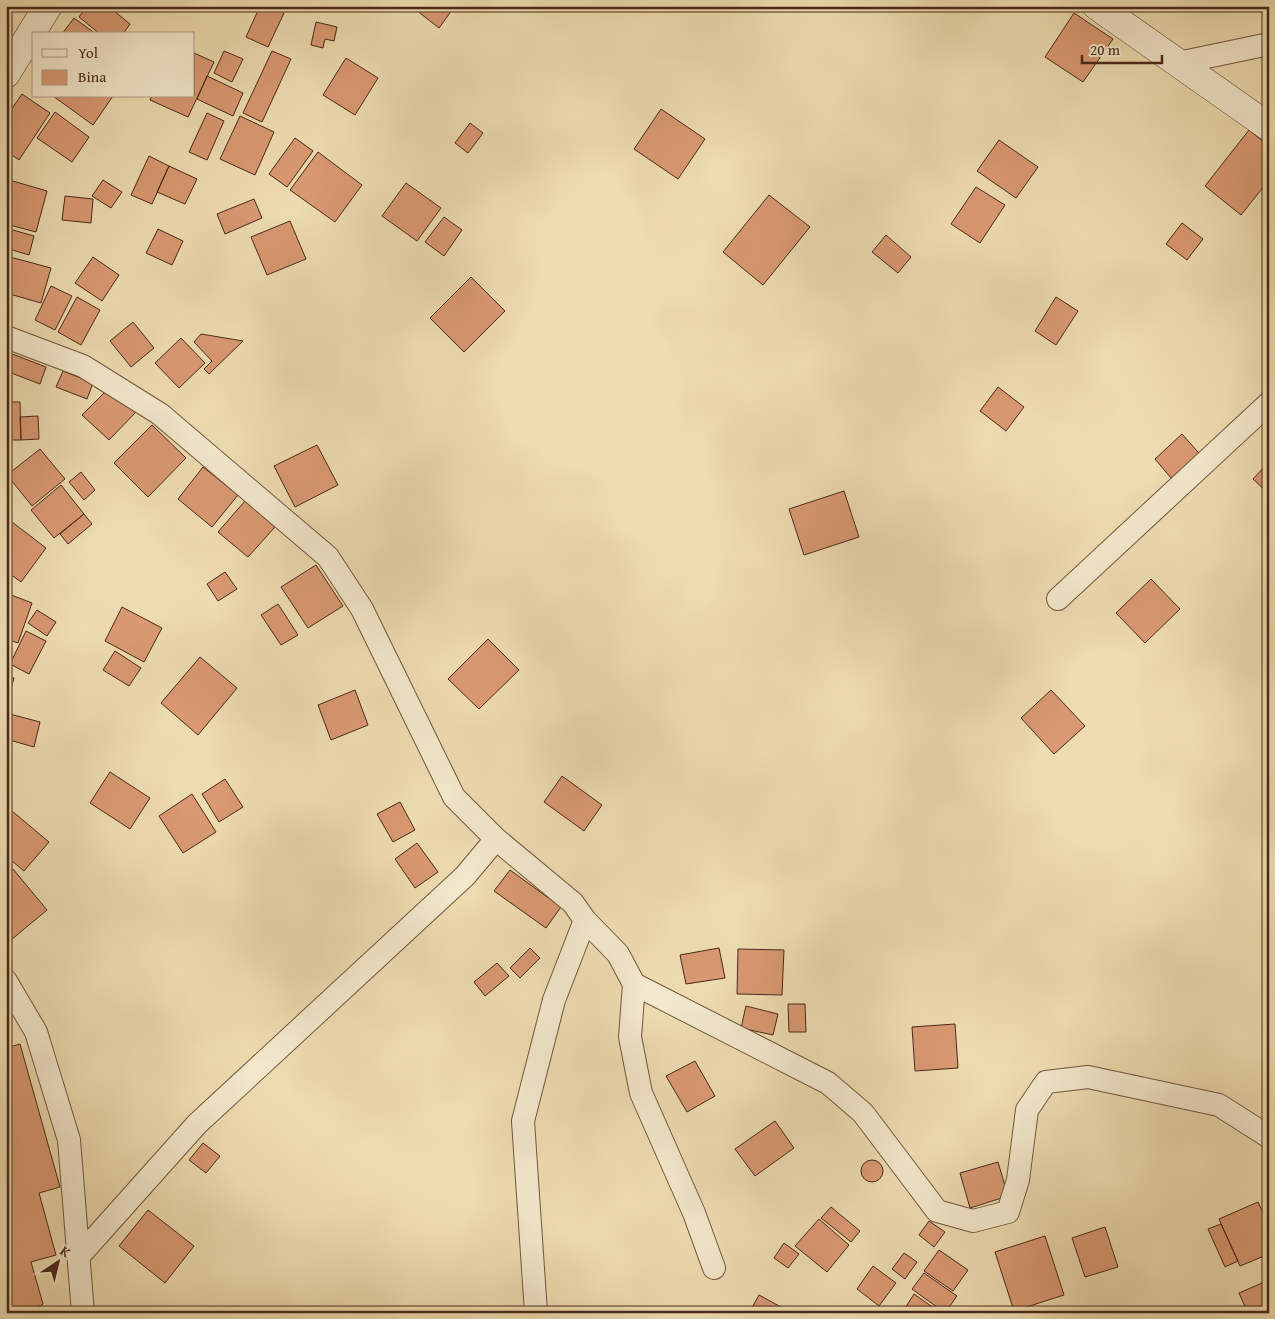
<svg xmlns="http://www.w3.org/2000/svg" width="1275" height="1319" font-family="'Gentium Book Plus',serif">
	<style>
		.building { fill: #d99972; stroke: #4a2819 }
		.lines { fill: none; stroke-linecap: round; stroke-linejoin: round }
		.street-casing { stroke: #73553f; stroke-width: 24 }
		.secondary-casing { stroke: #4a2819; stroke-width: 29 }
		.street { stroke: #f3e8cc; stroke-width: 22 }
		.secondary { stroke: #f3e8cc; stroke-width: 28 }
	</style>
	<rect width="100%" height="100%" fill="#eddcb0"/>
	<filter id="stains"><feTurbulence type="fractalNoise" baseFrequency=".004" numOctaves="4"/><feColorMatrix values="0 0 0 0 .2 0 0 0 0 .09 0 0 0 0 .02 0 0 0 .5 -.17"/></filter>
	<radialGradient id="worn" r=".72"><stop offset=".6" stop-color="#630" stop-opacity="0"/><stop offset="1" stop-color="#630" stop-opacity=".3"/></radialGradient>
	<path class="building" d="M 87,6 L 108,6 L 130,24 L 123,34 L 100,34 L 79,17 Z
		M 260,6 L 268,6 L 284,13 L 268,47 L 246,37 Z
		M 411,6 L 455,6 L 439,28 Z
		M 1074,13 L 1113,39 L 1083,82 L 1045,57 Z
		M 74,18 L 96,34 L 62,34 Z
		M 316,22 L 337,27 L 334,41 L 325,39 L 323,48 L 311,45 Z
		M 224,51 L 243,59 L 232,82 L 214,73 Z
		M 272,51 L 291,59 L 262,122 L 243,113 Z
		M 194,53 L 214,62 L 188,117 L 150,100 L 152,96 L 194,96 Z
		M 346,58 L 378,78 L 355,115 L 323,95 Z
		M 207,76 L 243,93 L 233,116 L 197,99 Z
		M 22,94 L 50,113 L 19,160 L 6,151 L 6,117 Z
		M 53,96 L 113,96 L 93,125 Z
		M 661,109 L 705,139 L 678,179 L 634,149 Z
		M 55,112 L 89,137 L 72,162 L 37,138 Z
		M 207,113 L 224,121 L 207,160 L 189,152 Z
		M 240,116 L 274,132 L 255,175 L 220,159 Z
		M 470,123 L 483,133 L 468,153 L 455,143 Z
		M 1249,130 L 1269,146 L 1269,180 L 1241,215 L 1205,186 Z
		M 295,138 L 313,151 L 287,187 L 269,174 Z
		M 999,140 L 1038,167 L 1016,198 L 977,171 Z
		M 318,152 L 362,185 L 335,222 L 290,190 Z
		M 149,156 L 169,166 L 152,204 L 131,195 Z
		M 169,166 L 197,179 L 185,204 L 157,192 Z
		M 6,179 L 47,191 L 36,232 L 6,224 Z
		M 103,180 L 122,192 L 111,208 L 92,196 Z
		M 406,183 L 441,208 L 417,241 L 382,216 Z
		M 976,187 L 1005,205 L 980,243 L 951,224 Z
		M 769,195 L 810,227 L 763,285 L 723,252 Z
		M 65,196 L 93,199 L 91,223 L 62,220 Z
		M 254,199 L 262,218 L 225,234 L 217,214 Z
		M 444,217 L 462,230 L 444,256 L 425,242 Z
		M 290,221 L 306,259 L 267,275 L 251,237 Z
		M 1182,223 L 1203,239 L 1187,260 L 1166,244 Z
		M 6,228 L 34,236 L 29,255 L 6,248 Z
		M 158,229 L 183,241 L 172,265 L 146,253 Z
		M 886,235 L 911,257 L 898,273 L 872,252 Z
		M 10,257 L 51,268 L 41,303 L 6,293 L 6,271 Z
		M 93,257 L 119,275 L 102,301 L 75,283 Z
		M 471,277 L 505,311 L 464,352 L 430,318 Z
		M 51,286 L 72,296 L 55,330 L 35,320 Z
		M 77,297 L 100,310 L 81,345 L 58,332 Z
		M 1056,297 L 1078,311 L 1056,345 L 1035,331 Z
		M 133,322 L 154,348 L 131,367 L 110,341 Z
		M 201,334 L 243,341 L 209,374 L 204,369 L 212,361 L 194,342 Z
		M 181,338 L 205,363 L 179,388 L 155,363 Z
		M 7,352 L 46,367 L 40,384 L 6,371 Z
		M 63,371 L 93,383 L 87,399 L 56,387 Z
		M 110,387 L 136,412 L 109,440 L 82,415 Z
		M 998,387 L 1024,407 L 1006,431 L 980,411 Z
		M 6,402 L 20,402 L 21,440 L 6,440 Z
		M 38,416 L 39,439 L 21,440 L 20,417 Z
		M 152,425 L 186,458 L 148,497 L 114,463 Z
		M 1182,434 L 1205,460 L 1177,485 L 1155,459 Z
		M 317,445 L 338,485 L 295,507 L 274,466 Z
		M 40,449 L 65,479 L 32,506 L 7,475 Z
		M 1269,462 L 1269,494 L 1253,479 Z
		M 203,467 L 238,495 L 212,527 L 178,499 Z
		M 81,472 L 95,490 L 84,500 L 69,482 Z
		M 61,485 L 84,514 L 54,538 L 31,510 Z
		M 844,491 L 859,537 L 804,555 L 789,509 Z
		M 245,501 L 275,527 L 248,557 L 218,532 Z
		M 84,514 L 92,524 L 68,544 L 60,534 Z
		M 8,519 L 46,548 L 21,582 L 6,571 L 6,522 Z
		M 316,565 L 343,606 L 308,628 L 281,587 Z
		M 225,572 L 237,589 L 218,601 L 207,584 Z
		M 1151,579 L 1180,609 L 1145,643 L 1116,613 Z
		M 6,593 L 32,603 L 18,643 L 6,639 Z
		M 278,604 L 298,635 L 281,645 L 261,615 Z
		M 122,607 L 162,628 L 144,662 L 105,641 Z
		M 37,610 L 56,622 L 47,636 L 28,623 Z
		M 26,631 L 46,641 L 29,674 L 10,664 Z
		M 488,639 L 519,670 L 479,709 L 448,679 Z
		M 115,651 L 141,668 L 129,686 L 103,670 Z
		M 200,657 L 237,688 L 198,735 L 161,703 Z
		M 6,676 L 14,678 L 8,700 L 6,700 Z
		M 355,690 L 368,725 L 331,740 L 318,705 Z
		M 1051,690 L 1085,726 L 1054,754 L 1021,718 Z
		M 6,713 L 40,722 L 34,747 L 6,739 Z
		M 110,772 L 150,798 L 130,829 L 90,803 Z
		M 562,776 L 602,805 L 584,831 L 544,802 Z
		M 225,779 L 243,807 L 219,822 L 202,794 Z
		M 192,794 L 216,832 L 183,853 L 159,816 Z
		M 400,802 L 415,830 L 393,842 L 377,814 Z
		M 6,806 L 49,842 L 24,871 L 6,856 Z
		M 417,843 L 438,872 L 415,888 L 395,859 Z
		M 13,869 L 47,910 L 11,940 L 6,934 L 6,875 Z
		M 510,870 L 561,907 L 546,928 L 494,891 Z
		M 530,948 L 540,958 L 520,978 L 510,968 Z
		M 719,948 L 725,978 L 686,984 L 680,955 Z
		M 738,949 L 784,950 L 782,995 L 737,994 Z
		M 497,963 L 509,976 L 485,996 L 474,982 Z
		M 788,1004 L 805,1004 L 806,1032 L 789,1032 Z
		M 746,1006 L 778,1014 L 773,1035 L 741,1028 Z
		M 955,1024 L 958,1068 L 915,1071 L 912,1027 Z
		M 20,1044 L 60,1187 L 39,1193 L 56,1255 L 31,1262 L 43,1304 L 29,1313 L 6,1313 L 6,1048 Z
		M 695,1061 L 715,1096 L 687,1112 L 666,1076 Z
		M 775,1121 L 794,1148 L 755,1176 L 735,1149 Z
		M 203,1143 L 220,1156 L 206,1173 L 189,1160 Z
		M861 1171a11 11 0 1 1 22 0a11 11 0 1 1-22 0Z
		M 998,1162 L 1008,1196 L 970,1208 L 960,1173 Z
		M 1258,1202 L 1269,1225 L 1269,1254 L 1240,1266 L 1219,1219 Z
		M 831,1207 L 860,1231 L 851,1242 L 821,1218 Z
		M 148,1210 L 194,1246 L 165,1283 L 119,1246 Z
		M 819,1219 L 849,1245 L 827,1272 L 795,1246 Z
		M 929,1221 L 945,1232 L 934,1247 L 919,1235 Z
		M 1221,1224 L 1238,1261 L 1225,1267 L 1208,1229 Z
		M 1105,1227 L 1118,1267 L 1085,1277 L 1072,1238 Z
		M 1045,1236 L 1064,1295 L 1014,1311 L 995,1252 Z
		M 784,1243 L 799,1254 L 788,1268 L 774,1258 Z
		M 939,1250 L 968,1270 L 953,1291 L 924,1271 Z
		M 904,1253 L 917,1262 L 905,1279 L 892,1269 Z
		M 873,1266 L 896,1283 L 879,1306 L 857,1289 Z
		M 924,1273 L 957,1296 L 945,1313 L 912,1289 Z
		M 1269,1280 L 1269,1313 L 1248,1313 L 1239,1293 Z
		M 914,1294 L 941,1313 L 902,1313 Z
		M 759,1295 L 792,1313 L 749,1313 Z
		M 523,1308 L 524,1313 L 478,1313 L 478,1311 Z
		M 971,1308 L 986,1313 L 970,1313 Z"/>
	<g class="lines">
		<defs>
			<path id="street" d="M 1178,63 L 1269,44
				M 6,337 L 83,366 L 160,414 L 328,557 L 362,609 L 454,797 L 496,839 L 573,903 L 585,920 L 618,954 L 634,984 L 828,1083 L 863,1113 L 937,1211 L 973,1221 L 1008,1212 L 1018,1180 L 1027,1110 L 1046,1082 L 1088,1077 L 1219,1105 L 1269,1137
				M 1058,599 L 1269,403
				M 6,981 L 36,1032 L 69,1140 L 83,1313
				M 634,984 L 630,1037 L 641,1093 L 694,1213 L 714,1268
				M 79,1256 L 197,1124 L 465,876 L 496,839
				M 536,1313 L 523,1121 L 554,1000 L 585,920"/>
			<path id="secondary" d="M 1097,6 L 1269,127
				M 6,74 L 48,6"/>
		</defs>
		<use href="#street" class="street-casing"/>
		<use href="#secondary" class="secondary-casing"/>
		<use href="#street" class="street"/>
		<use href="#secondary" class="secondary"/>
	</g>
	<rect width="1275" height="1319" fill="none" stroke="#eddcb0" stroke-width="25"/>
	<rect x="8" y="8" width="1260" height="1304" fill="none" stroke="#4a2819" stroke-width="2.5"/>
	<rect x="12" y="12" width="1250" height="1294" fill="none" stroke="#4a2819"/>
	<rect x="32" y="32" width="162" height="65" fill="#f3e8cc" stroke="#af9b84"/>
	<rect x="42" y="49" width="25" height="8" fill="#f3e8cc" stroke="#af9b84"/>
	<text x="78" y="58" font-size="15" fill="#4a2819">Yol</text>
	<rect x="42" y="70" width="25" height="15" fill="#d99972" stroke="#af9b84"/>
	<text x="78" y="82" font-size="15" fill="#4a2819">Bina</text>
	<g transform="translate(58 1262) rotate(35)" stroke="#f3e8cc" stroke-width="4" paint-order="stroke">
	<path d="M0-4L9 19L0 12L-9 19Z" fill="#4a2819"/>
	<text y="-8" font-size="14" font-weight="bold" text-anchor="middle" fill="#4a2819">K</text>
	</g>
	<path d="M1082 55v8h80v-8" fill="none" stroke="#4a2819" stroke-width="2.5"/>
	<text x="1090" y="55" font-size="15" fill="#4a2819" stroke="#f3e8cc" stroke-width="4" paint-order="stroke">20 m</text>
	<rect width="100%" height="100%" filter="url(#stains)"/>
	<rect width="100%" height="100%" fill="url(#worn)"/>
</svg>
